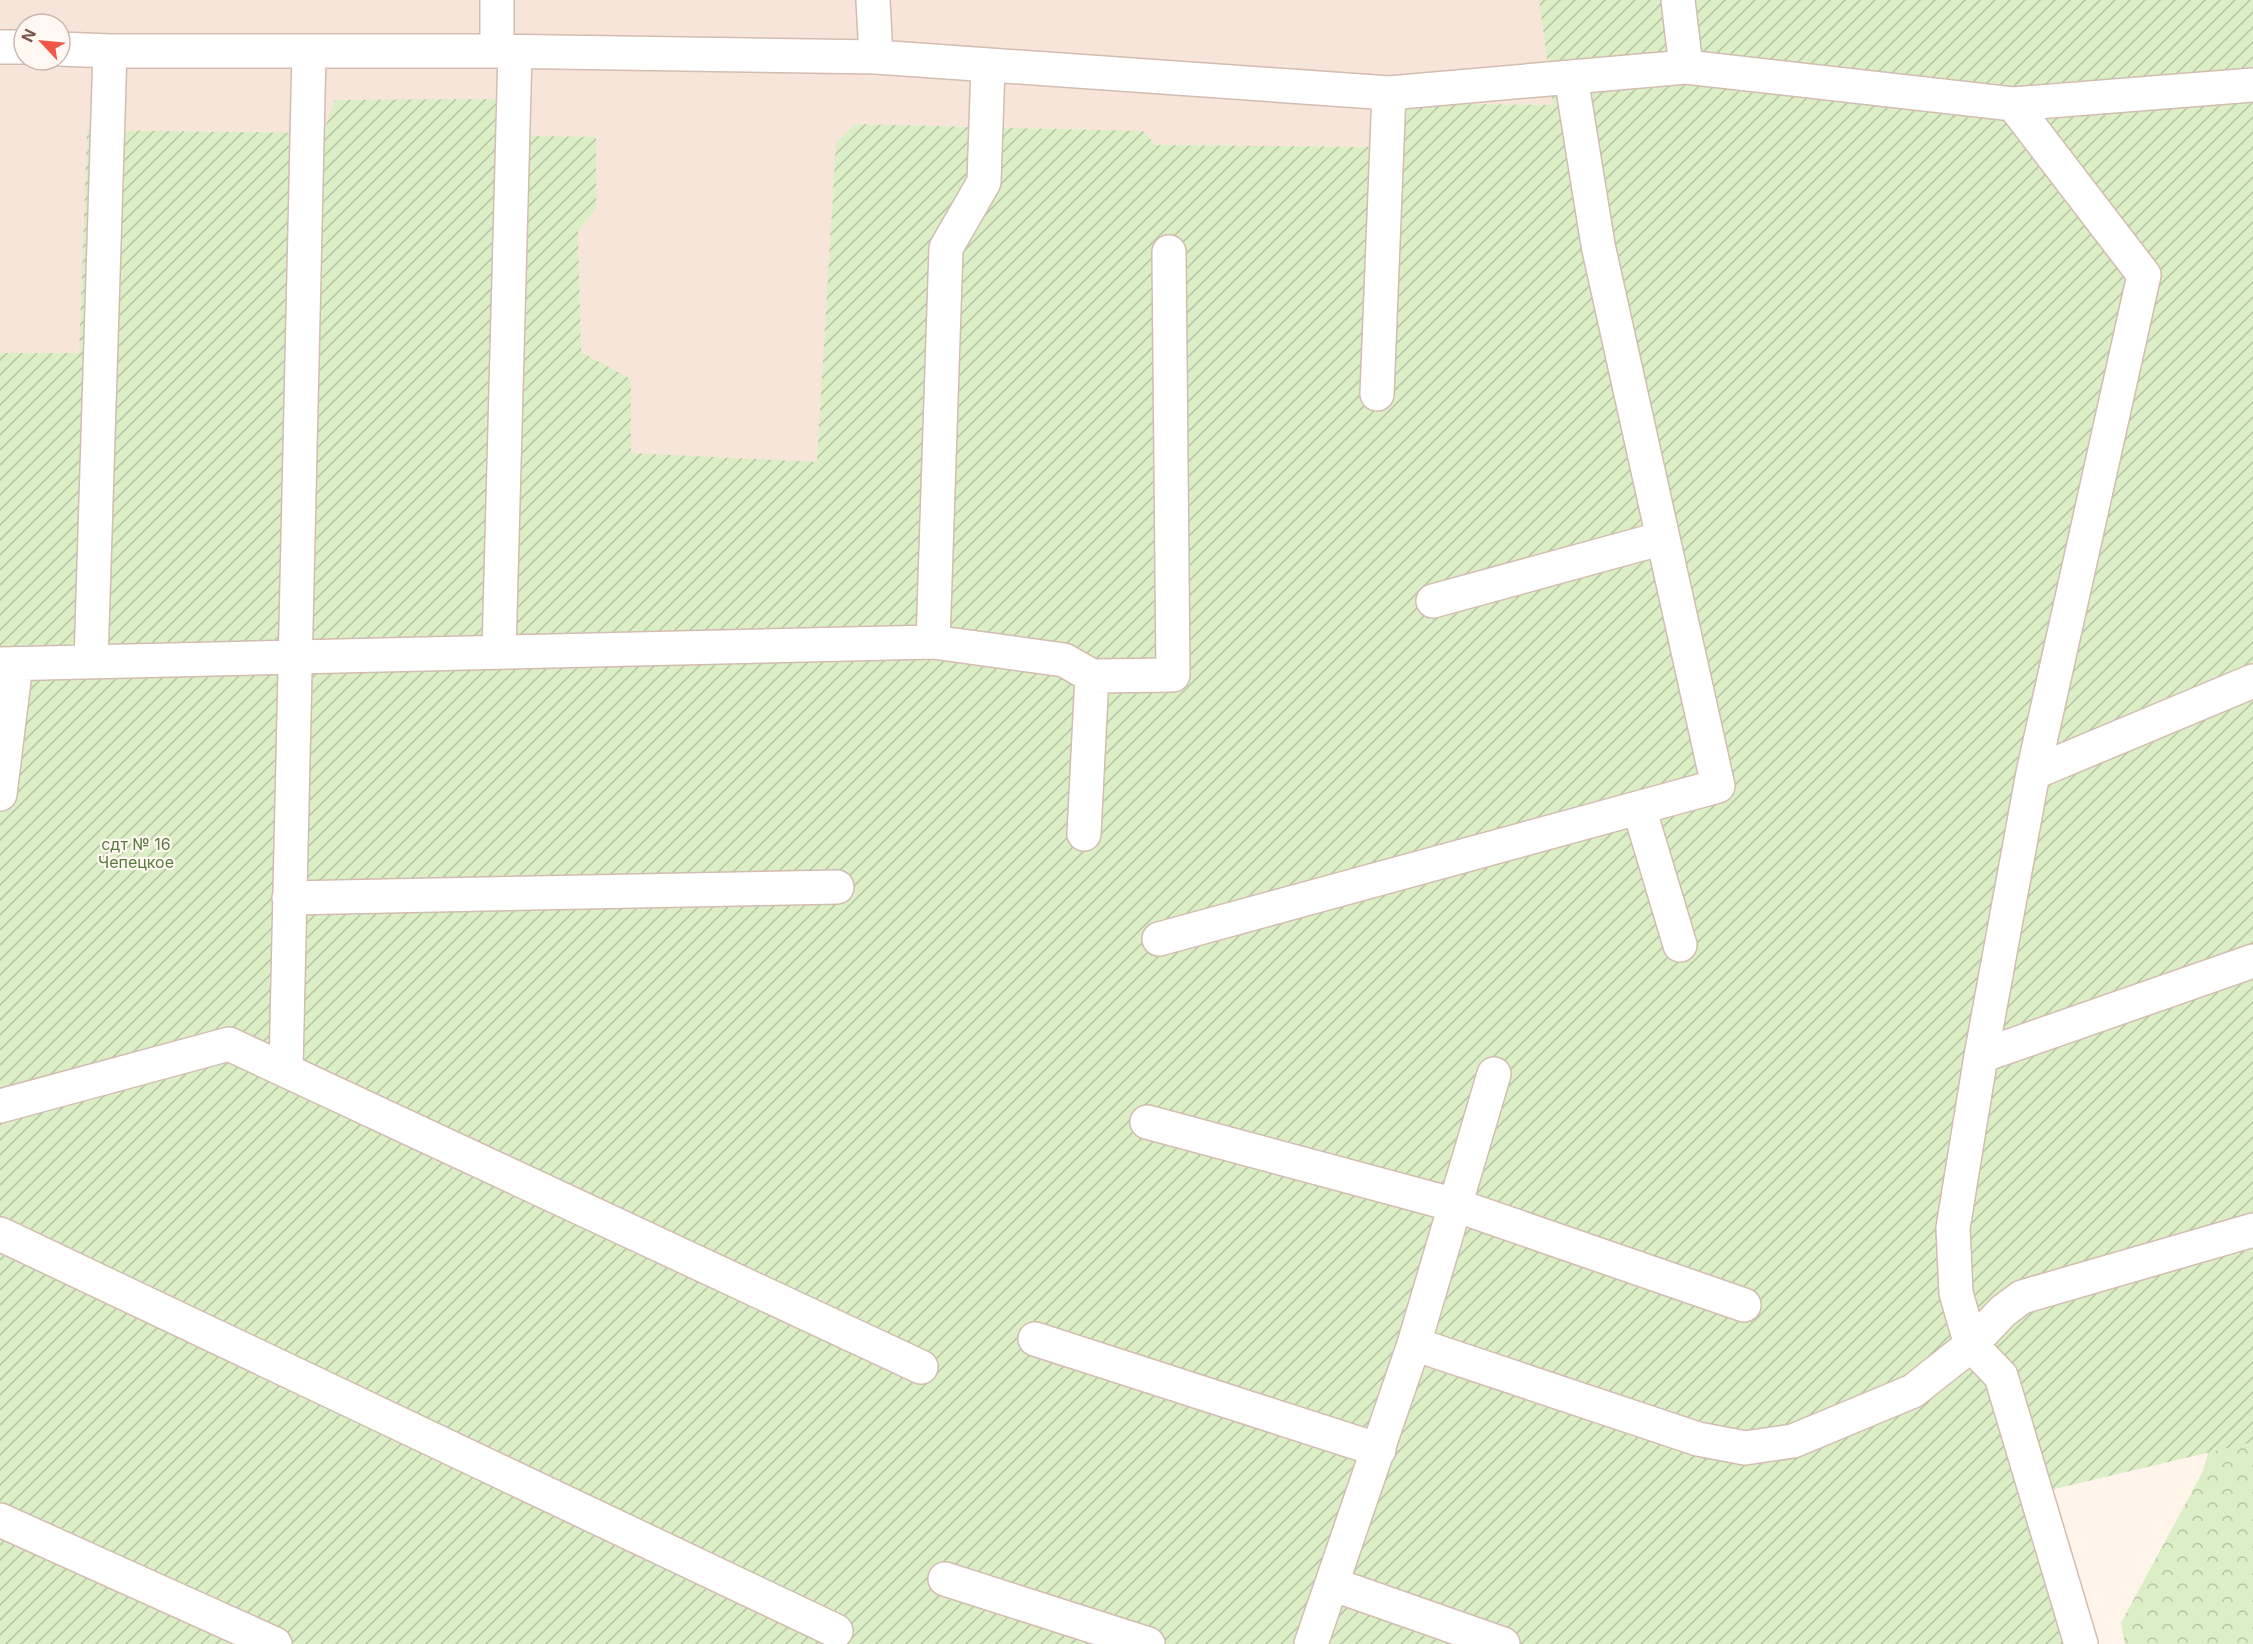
<svg xmlns="http://www.w3.org/2000/svg" width="2253" height="1644" font-family="Inter,sans-serif">
	<style>
		.residential { fill: #f6e5d8; fill-rule: evenodd }
		.forest { fill: url(#forest-crowns) }
		.garden { fill: url(#garden-furrows) }
		.lines { fill: none; stroke-linecap: round; stroke-linejoin: round }
		.minor-casing { stroke: #d4bcb1; stroke-width: 36 }
		.minor { stroke: #fff; stroke-width: 33 }
		.labels { text-anchor: middle; stroke-width: 4.5; stroke-linejoin: round; paint-order: stroke }
		.park-label { font-size: 16px; fill: #587c3e; stroke: #fff8f2 }
	</style>
	<defs>
		<pattern id="forest-crowns" width="20" height="18" patternUnits="userSpaceOnUse" patternTransform="scale(1.5)"><rect width="20" height="18" fill="#dbeec6"/><path d="M2 6a3 3 0 1 1 6 0M12 15a3 3 0 1 1 6 0" fill="none" stroke="#b7c4a3"/></pattern>
		<pattern id="garden-furrows" width="10" height="10" patternUnits="userSpaceOnUse" patternTransform="scale(1.5)"><rect width="10" height="10" fill="#dbeec6"/><path d="M-1 1l2-2M0 10L10 0M9 11l2-2" fill="none" stroke="#b7c4a3"/></pattern>
	</defs>
	<rect width="100%" height="100%" fill="#fef4ea"/>
	<path class="residential" d="M 0,0 L 1539,0 L 1553,105 L 1389,103 L 1385,147 L 1156,145 L 1143,131 L 856,124 L 836,142 L 818,462 L 631,466 L 630,379 L 581,352 L 578,231 L 596,209 L 527,136 L 87,130 L 79,353 L 0,353 ZM 24,24 L 60,24 L 60,60 L 24,60 Z"/>
	<path class="forest" d="M 2253,1315 L 2253,1644 L 2125,1644 L 2121,1623 L 2202,1473 Z"/>
	<path class="garden" d="M 1539,0 L 2253,0 L 2253,1442 L 2046,1491 L 2086,1644 L 0,1644 L 0,353 L 79,353 L 87,130 L 323,133 L 335,100 L 496,99 L 527,136 L 596,137 L 596,209 L 578,231 L 581,352 L 631,379 L 631,453 L 817,462 L 836,142 L 856,124 L 1143,131 L 1156,145 L 1385,147 L 1388,103 L 1553,105 Z"/>
	<g class="lines">
		<defs>
			<path id="minor" d="M 873,0 L 876,57
				M 1678,0 L 1686,67
				M 0,47 L 24,47
				M 60,49 L 110,51 L 497,51 L 876,57 L 1389,93 L 1686,67 L 2013,104 L 2253,85
				M 497,51 L 497,0
				M 2013,104 L 2144,275 L 2033,773 L 1981,1056 L 1953,1228 L 1956,1293 L 1971,1345 L 2001,1376 L 2081,1644
				M 1377,394 L 1389,93
				M 1433,601 L 1663,538
				M 933,642 L 946,248 L 984,182 L 988,65
				M 499,652 L 515,52
				M 91,662 L 110,51
				M 0,664 L 933,642 L 1064,660 L 1092,676 L 1173,675 L 1169,252
				M 2033,773 L 2253,681
				M 0,794 L 16,664
				M 1639,808 L 1680,945
				M 1084,834 L 1092,676
				M 289,898 L 837,887
				M 1159,939 L 1718,786 L 1598,245 L 1571,77
				M 1981,1056 L 2253,961
				M 286,1069 L 309,51
				M 0,1106 L 229,1044 L 921,1367
				M 1147,1122 L 1455,1205 L 1744,1305
				M 0,1234 L 836,1631
				M 1035,1339 L 1379,1450
				M 1414,1344 L 1494,1074
				M 0,1520 L 275,1644
				M 945,1579 L 1148,1644
				M 1332,1584 L 1503,1644
				M 1311,1644 L 1414,1344 L 1698,1439 L 1745,1448 L 1793,1441 L 1913,1391 L 1971,1345 L 2003,1311 L 2022,1297 L 2253,1230"/>
		</defs>
		<use href="#minor" class="minor-casing"/>
		<use href="#minor" class="minor"/>
	</g>
	<g class="labels">
		<g class="park-label">
			<text x="136" y="850">сдт № 16<tspan x="136" dy="18">Чепецкое</tspan></text>
		</g>
	</g>
	<g transform="translate(42 42) rotate(296)"><circle r="28" fill="#fff8f2" stroke="#cbb7af" stroke-width="1.5"/>
	<path d="M0-4.5L10 22L0 15L-10 22Z" fill="#ef5848"/>
	<text y="-9" font-size="16" font-weight="bold" text-anchor="middle" fill="#7c564a">N</text>
	</g>
</svg>
